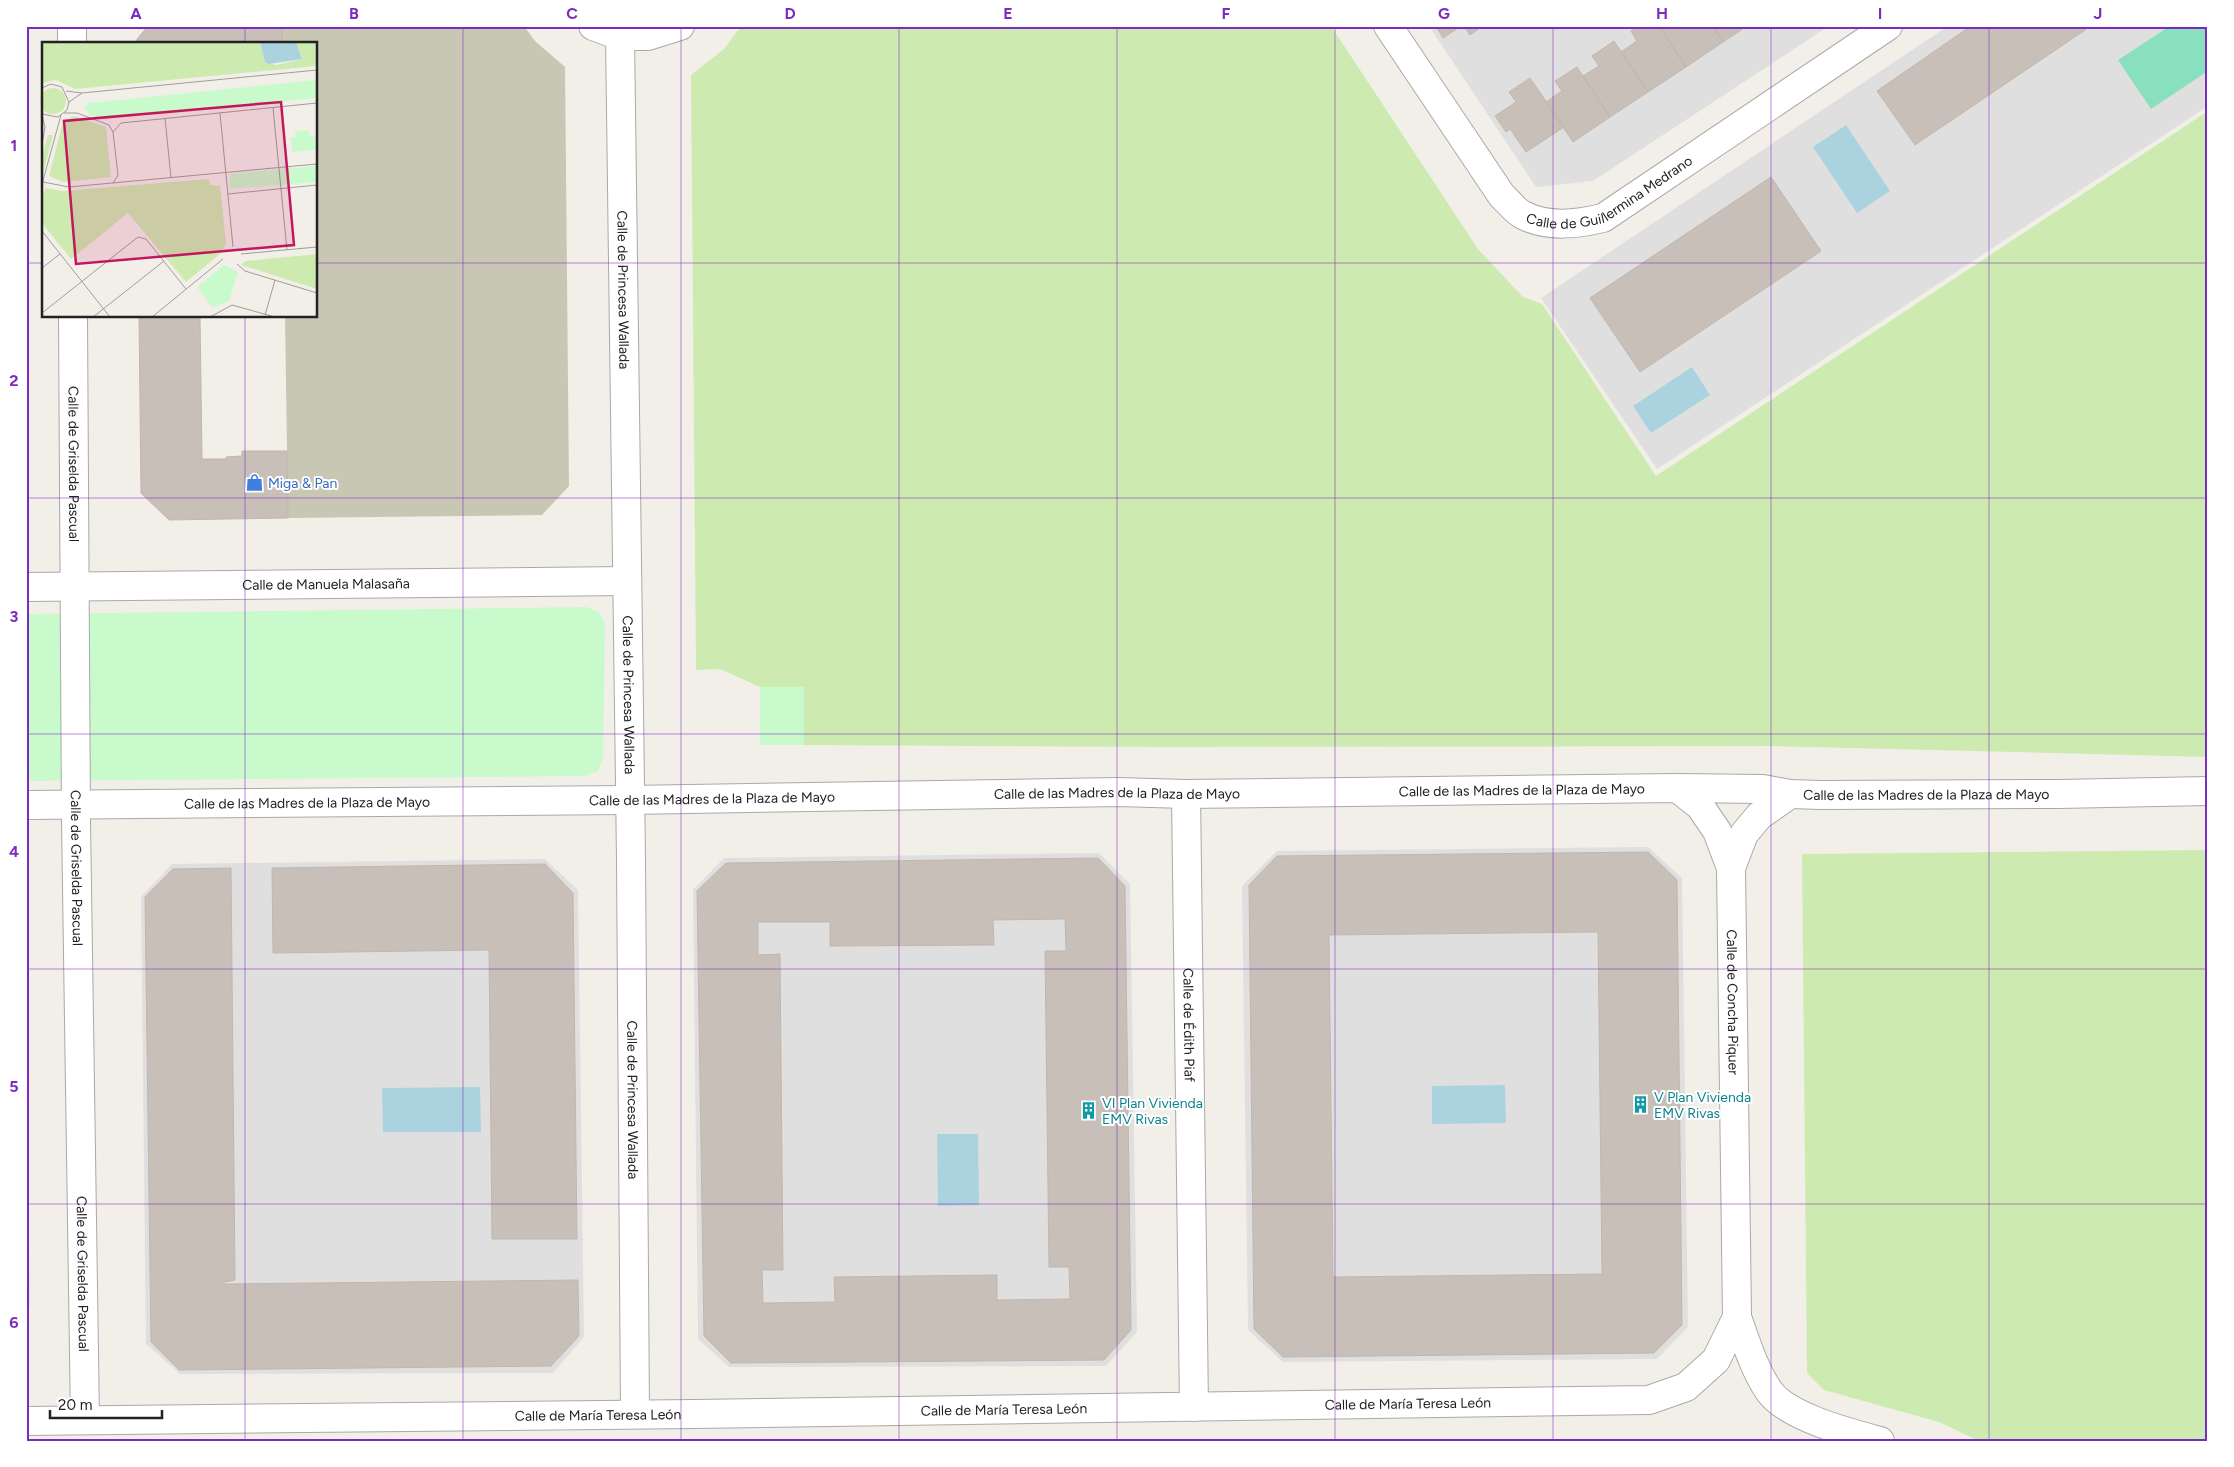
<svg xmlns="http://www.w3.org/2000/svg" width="2234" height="1467" font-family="Figtree,sans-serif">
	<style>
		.residential { fill: #e0dfdf }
		.construction { fill: #c7c7b4 }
		.grass { fill: #cdebb0 }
		.park { fill: #c8facc }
		.pitch { fill: #88e0be }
		.water { fill: #aad3df }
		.building { fill: #c7bfb8; stroke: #c4b6ab; fill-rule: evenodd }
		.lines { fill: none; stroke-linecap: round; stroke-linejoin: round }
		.minor-casing { stroke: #a9a9a9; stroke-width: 30 }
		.minor { stroke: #fff; stroke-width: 28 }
		.grid { fill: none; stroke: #7b2cbf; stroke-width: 1; stroke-opacity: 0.55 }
		.labels { text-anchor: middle; stroke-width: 4; stroke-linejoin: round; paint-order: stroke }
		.street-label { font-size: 14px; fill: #222; stroke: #fff }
		.shop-label { font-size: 14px; fill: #366cbe; stroke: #fff; text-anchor: start }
		.culture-label { font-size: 14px; fill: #0d838f; stroke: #fff; text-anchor: start }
		.inset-road { fill: none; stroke: #9f9d99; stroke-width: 1 }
		.view { fill: #c2185b; fill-opacity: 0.15; stroke: #c2185b; stroke-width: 2.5 }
		.inset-edge { fill: none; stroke: #222; stroke-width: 2.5 }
		.neatline { fill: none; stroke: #7b2cbf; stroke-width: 2 }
		.grid-label { font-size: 16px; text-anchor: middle; font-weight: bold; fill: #7b2cbf }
	</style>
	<rect width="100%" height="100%" fill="#f2efe9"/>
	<path class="residential" d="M 1429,26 L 1829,26 L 1593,181 L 1536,187 Z
		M 1948,26 L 2208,26 L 2208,106 L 1657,469 L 1541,298 Z
		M 1648,847 L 1682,878 L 1688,1327 L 1657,1359 L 1283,1362 L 1248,1330 L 1242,886 L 1277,851 Z
		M 1099,853 L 1130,884 L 1137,1332 L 1106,1366 L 729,1367 L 698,1339 L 693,890 L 724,858 Z
		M 545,859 L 578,890 L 584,1337 L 553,1373 L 180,1374 L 146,1344 L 141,897 L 172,864 Z
		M 26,992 L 30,1306 L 26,1306 Z"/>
	<path class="construction" d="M 282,26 L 524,26 L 535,41 L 565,67 L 569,486 L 542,515 L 288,518 L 285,316 L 316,316 L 316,44 L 282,44 Z"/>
	<path class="grass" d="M 741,26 L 1331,26 L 1478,249 L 1523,297 L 1542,304 L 1656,476 L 2208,111 L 2208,757 L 1772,746 L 1172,747 L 804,745 L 803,687 L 760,687 L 720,669 L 696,670 L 691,75 L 724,49 Z
		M 2208,850 L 2208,1441 L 1979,1441 L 1939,1422 L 1824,1390 L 1807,1373 L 1802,854 Z"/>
	<path class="park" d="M 586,607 L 599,612 L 605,624 L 603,758 L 598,771 L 585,776 L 26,781 L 26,614 Z
		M 760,687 L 804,687 L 804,745 L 760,745 Z"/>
	<path class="pitch" d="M 2170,26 L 2208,26 L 2208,71 L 2151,109 L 2118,60 Z"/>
	<path class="water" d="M 1846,125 L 1890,191 L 1857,213 L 1813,147 Z
		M 1692,367 L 1710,395 L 1651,433 L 1633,406 Z
		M 1505,1085 L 1506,1123 L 1432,1124 L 1432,1086 Z
		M 480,1087 L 481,1132 L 383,1132 L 382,1088 Z
		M 978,1134 L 979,1205 L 938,1206 L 937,1134 Z"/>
	<path class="building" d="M 148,26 L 282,26 L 282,44 L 137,44 L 137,39 Z
		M 1436,26 L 1461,26 L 1443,38 Z
		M 1464,26 L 1483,26 L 1470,35 Z
		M 1638,26 L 1659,26 L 1686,67 L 1648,92 L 1621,52 L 1637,41 L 1631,31 Z
		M 1659,26 L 1713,26 L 1723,42 L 1686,67 Z
		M 1713,26 L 1747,26 L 1723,42 Z
		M 1971,26 L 2091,26 L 1915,145 L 1877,91 Z
		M 1614,41 L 1648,92 L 1610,117 L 1583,76 L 1599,66 L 1592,56 Z
		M 1577,67 L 1610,117 L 1573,142 L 1546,102 L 1562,91 L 1555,81 Z
		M 1530,78 L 1564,127 L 1526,152 L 1510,129 L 1506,132 L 1495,116 L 1516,102 L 1509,92 Z
		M 1771,177 L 1821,251 L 1640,372 L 1590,298 Z
		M 139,316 L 200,316 L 202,459 L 226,459 L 226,457 L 242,456 L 242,451 L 287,451 L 288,518 L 169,520 L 141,493 Z
		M 1648,852 L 1677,880 L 1682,1325 L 1654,1353 L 1283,1357 L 1254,1329 L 1249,885 L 1277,856 ZM 1598,932 L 1602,1274 L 1333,1277 L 1329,935 Z
		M 1098,858 L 1125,886 L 1131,1330 L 1104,1360 L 731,1363 L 704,1336 L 697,891 L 726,863 ZM 1065,919 L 1066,951 L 1045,951 L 1049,1267 L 1069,1267 L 1070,1299 L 997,1300 L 997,1275 L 834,1277 L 835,1302 L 763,1303 L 762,1270 L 783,1270 L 780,954 L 758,955 L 758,922 L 830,922 L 830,946 L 994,945 L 993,920 Z
		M 545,864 L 573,893 L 577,1239 L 492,1239 L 489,950 L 273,953 L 272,868 Z
		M 231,868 L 235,1280 L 224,1282 L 224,1284 L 578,1280 L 579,1336 L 551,1366 L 179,1370 L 151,1342 L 145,897 L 173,869 Z"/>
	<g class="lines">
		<defs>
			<g id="minor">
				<path d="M 72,26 L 72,44"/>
				<path d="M 593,26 L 620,36 L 648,36 L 680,26"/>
				<path id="s1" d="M 1388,26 L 1502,196 C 1509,202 1515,211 1523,215 C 1548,228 1577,224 1603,218 L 1888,26"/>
				<path id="s2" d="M 620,36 L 631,860 L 635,1414"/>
				<path id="s3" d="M 73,316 L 76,820 L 85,1420"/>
				<path id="s4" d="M 26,587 L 627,581"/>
				<path d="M 1677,788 L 1700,806 L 1717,831 L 1731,868"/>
				<path id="s5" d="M 1186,794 L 1194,1407"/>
				<path id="s6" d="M 1790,794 L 1759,816 L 1744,834 L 1731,868 L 1737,1317 C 1746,1342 1754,1369 1769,1391 C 1787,1417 1850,1433 1880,1441"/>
				<path id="s7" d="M 26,805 L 629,800 L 1118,792 L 1186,794 L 1677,788 L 1763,789 L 1790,794 L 1821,795 L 2059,794 L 2208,791"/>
				<path id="s8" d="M 26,1421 L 694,1414 L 1649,1400 L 1686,1387 L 1716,1360 L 1737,1317"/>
			</g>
		</defs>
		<use href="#minor" class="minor-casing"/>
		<use href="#minor" class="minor"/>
	</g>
	<path class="grid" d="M 245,26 L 245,44M 463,26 L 463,1441M 681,26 L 681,1441M 899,26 L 899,1441M 1117,26 L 1117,1441M 1335,26 L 1335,1441M 1553,26 L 1553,1441M 1771,26 L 1771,1441M 1989,26 L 1989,1441M 26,263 L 44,263M 316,263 L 2208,263M 245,316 L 245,1441M 26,498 L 2208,498M 26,734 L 2208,734M 26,969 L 2208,969M 26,1204 L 2208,1204"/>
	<defs>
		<symbol id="shop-bare" viewBox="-9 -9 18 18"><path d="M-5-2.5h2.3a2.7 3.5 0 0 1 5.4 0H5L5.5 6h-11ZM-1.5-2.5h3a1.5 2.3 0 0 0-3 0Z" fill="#3f7fe0" stroke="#fff" stroke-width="2.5" paint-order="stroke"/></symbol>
		<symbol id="building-bare" viewBox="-9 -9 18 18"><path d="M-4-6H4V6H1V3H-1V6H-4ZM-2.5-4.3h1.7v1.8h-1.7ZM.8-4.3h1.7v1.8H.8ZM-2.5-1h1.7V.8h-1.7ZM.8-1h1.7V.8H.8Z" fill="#0f9aa8" stroke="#fff" stroke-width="2.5" paint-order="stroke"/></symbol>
	</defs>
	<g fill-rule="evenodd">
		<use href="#shop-bare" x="242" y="470" width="25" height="25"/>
		<use href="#building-bare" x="1628" y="1092" width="25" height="25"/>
		<use href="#building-bare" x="1076" y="1098" width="25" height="25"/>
	</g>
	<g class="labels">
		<g class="street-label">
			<text dy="5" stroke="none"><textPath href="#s1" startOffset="329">Calle de Guillermina Medrano</textPath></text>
			<text dy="5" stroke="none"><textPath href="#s2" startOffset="254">Calle de Princesa Wallada</textPath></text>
			<text dy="5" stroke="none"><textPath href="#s3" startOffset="148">Calle de Griselda Pascual</textPath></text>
			<text dy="5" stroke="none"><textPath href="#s4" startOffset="300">Calle de Manuela Malasaña</textPath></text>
			<text dy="5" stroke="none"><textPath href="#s2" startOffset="659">Calle de Princesa Wallada</textPath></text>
			<text dy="5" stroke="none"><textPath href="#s7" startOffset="1496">Calle de las Madres de la Plaza de Mayo</textPath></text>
			<text dy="5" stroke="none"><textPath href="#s7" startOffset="1091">Calle de las Madres de la Plaza de Mayo</textPath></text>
			<text dy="5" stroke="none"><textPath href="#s7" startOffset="1901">Calle de las Madres de la Plaza de Mayo</textPath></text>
			<text dy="5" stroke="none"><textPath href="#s7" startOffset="686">Calle de las Madres de la Plaza de Mayo</textPath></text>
			<text dy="5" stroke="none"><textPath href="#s7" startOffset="281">Calle de las Madres de la Plaza de Mayo</textPath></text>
			<text dy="5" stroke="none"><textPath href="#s3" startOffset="552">Calle de Griselda Pascual</textPath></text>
			<text dy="5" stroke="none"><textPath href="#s6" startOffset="232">Calle de Concha Piquer</textPath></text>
			<text dy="5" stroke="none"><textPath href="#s5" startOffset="231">Calle de Édith Piaf</textPath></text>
			<text dy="5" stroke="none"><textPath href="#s2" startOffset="1064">Calle de Princesa Wallada</textPath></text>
			<text dy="5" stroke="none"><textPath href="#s3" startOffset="958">Calle de Griselda Pascual</textPath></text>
			<text dy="5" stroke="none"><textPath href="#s8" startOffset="1382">Calle de María Teresa León</textPath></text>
			<text dy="5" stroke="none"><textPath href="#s8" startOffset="978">Calle de María Teresa León</textPath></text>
			<text dy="5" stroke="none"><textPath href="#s8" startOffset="572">Calle de María Teresa León</textPath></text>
		</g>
		<g class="shop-label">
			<text x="268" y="488">Miga &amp; Pan</text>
		</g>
		<g class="culture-label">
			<text x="1654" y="1102">V Plan Vivienda<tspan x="1654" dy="16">EMV Rivas</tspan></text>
			<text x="1102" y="1108">VI Plan Vivienda<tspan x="1102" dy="16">EMV Rivas</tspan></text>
		</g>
	</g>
	<g transform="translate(42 42)">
		<rect width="275" height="275" fill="#f2efe9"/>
		<path d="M 0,0 L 218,0 L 223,20 L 234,23 L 260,17 L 254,0 L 275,0 L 275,24 L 33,47 L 14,38 L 0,41 ZM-2 59a13 13 0 1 1 26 0a13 13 0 1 1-26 0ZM 32,74 L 64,85 L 69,135 L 21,140 L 7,134 L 21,79 ZM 6,93 L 11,93 L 1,131 L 0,115 ZM 167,137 L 168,143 L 178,144 L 184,202 L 177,213 L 144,240 L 86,171 L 29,217 L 0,181 L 0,153 L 4,146 L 21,149 ZM 275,212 L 275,247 L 199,223 L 203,219 Z" fill="#cdebb0"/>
		<path d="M 275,38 L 275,56 L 66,76 L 49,74 L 42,65 L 47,61 ZM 267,88 L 267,94 L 273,93 L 275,107 L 250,110 L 249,95 L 254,95 L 253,89 ZM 275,124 L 275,140 L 187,147 L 188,132 ZM 182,223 L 196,230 L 187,259 L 171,266 L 155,245 Z" fill="#c8facc"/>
		<path d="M 218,0 L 254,0 L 260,17 L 227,22 L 223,20 Z" fill="#aad3df"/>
		<path class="inset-road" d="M 0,46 L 9,42 L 20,45 L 27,60 L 25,68 L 16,75 L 0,72M 24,49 L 40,51 L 275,28M 27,60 L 40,51M 231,66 L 245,208M 22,71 L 35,71 L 67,83 L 71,90 L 76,133 L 71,141M 178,71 L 191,205M 0,73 L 3,85 L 0,103M 123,76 L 129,136M 71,90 L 79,81 L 275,61M 1,140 L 27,145 L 275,122M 0,142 L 19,73M 186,152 L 275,143M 0,189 L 68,275M 199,212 L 275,205M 195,222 L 203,229 L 275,251M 0,226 L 18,212M 0,271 L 96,195 L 104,197 L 144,247M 223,273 L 233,238M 51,275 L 122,219M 110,275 L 181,217M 168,275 L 190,263 L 233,275"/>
		<path class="view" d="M 239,60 L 252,203 L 34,222 L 22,79 Z"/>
		<rect width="275" height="275" class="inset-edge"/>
	</g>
	<rect width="2234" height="1467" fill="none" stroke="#ffffff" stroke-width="55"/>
	<path d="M50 1410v8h112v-8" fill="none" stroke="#222222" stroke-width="2.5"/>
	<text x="58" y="1410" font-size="15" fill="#222222" stroke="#ffffff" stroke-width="4" paint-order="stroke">20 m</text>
	<rect x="28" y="28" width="2178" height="1412" class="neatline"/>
	<g class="grid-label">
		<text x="136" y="19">A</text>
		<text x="354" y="19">B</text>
		<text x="572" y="19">C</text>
		<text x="790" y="19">D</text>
		<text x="1008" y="19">E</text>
		<text x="1226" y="19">F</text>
		<text x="1444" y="19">G</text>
		<text x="1662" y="19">H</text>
		<text x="1880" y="19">I</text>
		<text x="2098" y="19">J</text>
		<text x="14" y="151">1</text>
		<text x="14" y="386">2</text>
		<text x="14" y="622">3</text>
		<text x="14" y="857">4</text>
		<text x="14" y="1092">5</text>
		<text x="14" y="1328">6</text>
	</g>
</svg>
